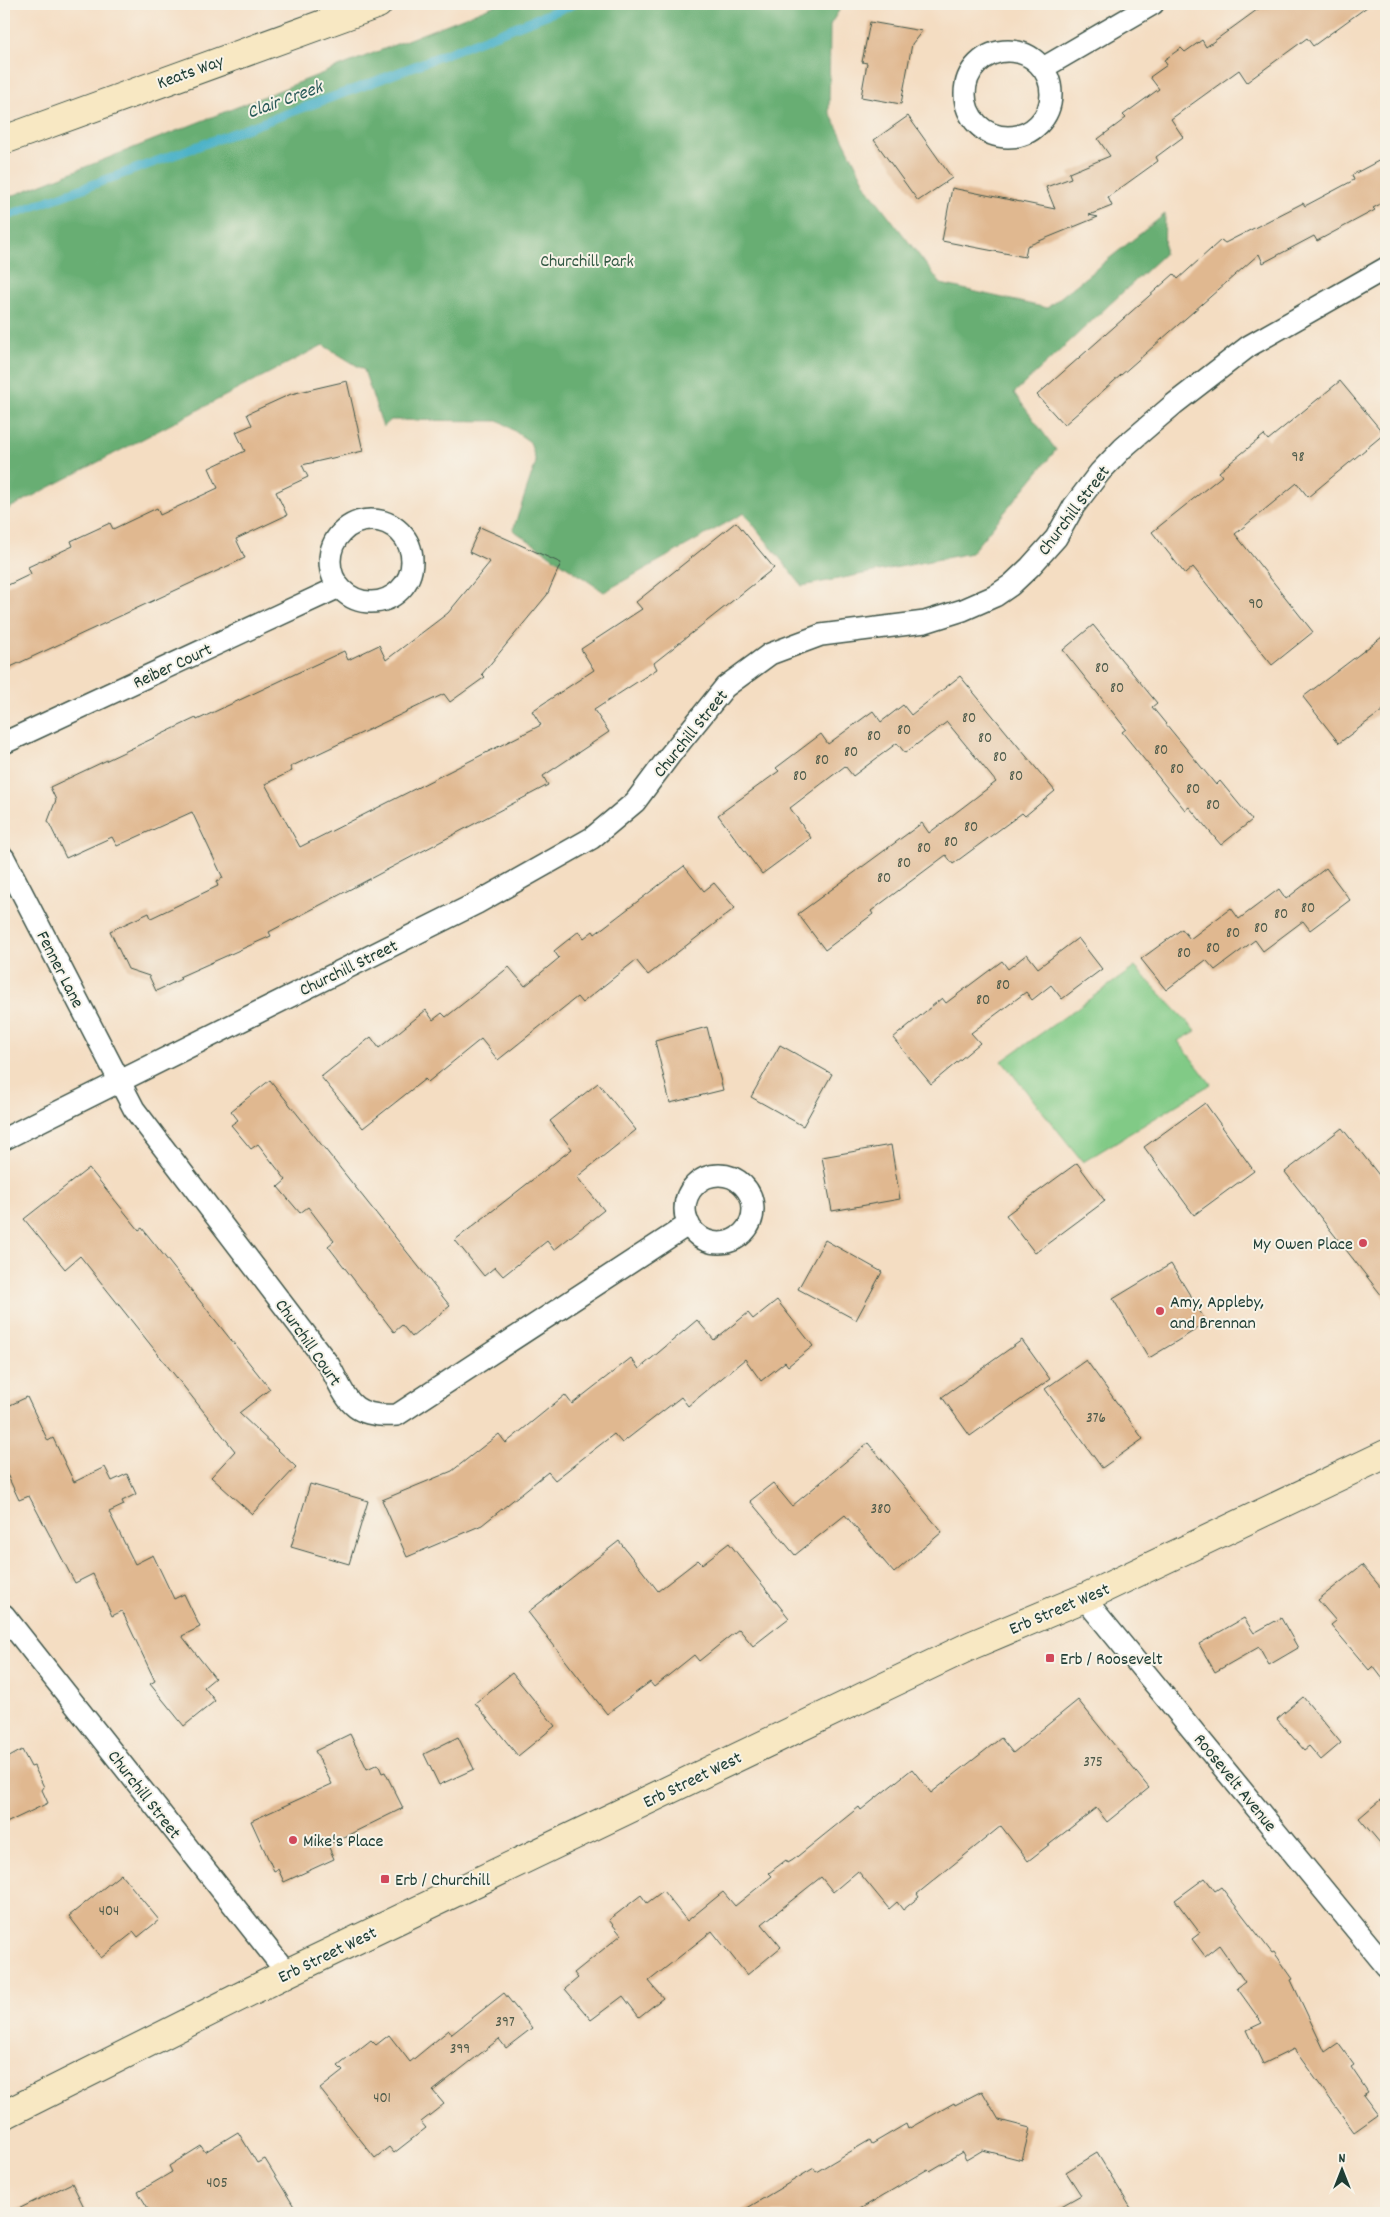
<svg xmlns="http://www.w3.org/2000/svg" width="1390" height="2217" font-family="Dekko,sans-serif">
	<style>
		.green { fill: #81ca86; stroke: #50845d }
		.forest { fill: #68ae73; stroke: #447654 }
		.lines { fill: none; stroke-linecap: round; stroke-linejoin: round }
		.stream { stroke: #48b1c7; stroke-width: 9 }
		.building { fill: #e0b890 }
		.street-casing { stroke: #3f5549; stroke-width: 24 }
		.secondary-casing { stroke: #3f5549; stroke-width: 30 }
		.street { stroke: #fff; stroke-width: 21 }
		.secondary { stroke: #f8e8c3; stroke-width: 28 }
		.poi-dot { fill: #d1495b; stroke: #f7f3e8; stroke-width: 2 }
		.labels { text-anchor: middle; stroke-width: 4; stroke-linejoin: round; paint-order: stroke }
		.number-label { font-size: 15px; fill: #4f5c4b }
		.street-label { font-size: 18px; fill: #1f3d34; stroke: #f7f3e8 }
		.park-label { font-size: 18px; fill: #335944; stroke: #f7f3e8 }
		.poi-label { font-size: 18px; fill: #1f3d34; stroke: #f7f3e8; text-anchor: start }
		.water-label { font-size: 19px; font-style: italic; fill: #295a59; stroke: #f7f3e8 }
	</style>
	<rect width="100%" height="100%" fill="#f7f3e8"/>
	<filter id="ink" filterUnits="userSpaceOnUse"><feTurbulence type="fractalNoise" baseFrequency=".02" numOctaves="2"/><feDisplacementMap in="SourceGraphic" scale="10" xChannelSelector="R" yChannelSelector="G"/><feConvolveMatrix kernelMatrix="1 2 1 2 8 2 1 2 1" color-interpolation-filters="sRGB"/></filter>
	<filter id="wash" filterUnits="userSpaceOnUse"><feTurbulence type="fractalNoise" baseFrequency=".0096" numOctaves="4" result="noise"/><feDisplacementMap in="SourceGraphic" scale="20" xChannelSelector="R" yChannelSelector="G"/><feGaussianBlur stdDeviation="1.12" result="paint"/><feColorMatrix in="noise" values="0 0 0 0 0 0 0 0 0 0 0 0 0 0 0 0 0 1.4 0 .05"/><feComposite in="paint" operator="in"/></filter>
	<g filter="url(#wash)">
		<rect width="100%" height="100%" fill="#f4ddc2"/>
		<path class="green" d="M 1135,967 L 1196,1031 L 1178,1041 L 1211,1084 L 1083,1162 L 1002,1061 Z"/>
		<path class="forest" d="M 498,4 L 843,4 L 830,25 L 829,111 L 868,189 L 941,284 L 1047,308 L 1165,214 L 1164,254 L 1014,393 L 1056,450 L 971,553 L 802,586 L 744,513 L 604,592 L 513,530 L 536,462 L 530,442 L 500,421 L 391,420 L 383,427 L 364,370 L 323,345 L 4,511 L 4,199 Z"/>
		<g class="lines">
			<path class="stream" d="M 4,217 L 371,83 L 574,4"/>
		</g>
		<g id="blocks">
			<path class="building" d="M 1265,4 L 1371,4 L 1313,46 L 1307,38 L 1247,82 L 1239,70 L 1171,119 L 1183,137 L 1156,157 L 1158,161 L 1108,197 L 1112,206 L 1089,215 L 1098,217 L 1027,246 L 1025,257 L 942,241 L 952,188 L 1055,209 L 1046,187 L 1071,178 L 1069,173 L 1110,156 L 1098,139 L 1126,118 L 1123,115 L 1159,89 L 1150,77 L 1167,65 L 1164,60 L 1181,48 L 1185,52 L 1202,40 L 1206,47 Z
				M 870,22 L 922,31 L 912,44 L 901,104 L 861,97 L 867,63 L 862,62 Z
				M 908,116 L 952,178 L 918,201 L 874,140 Z
				M 1386,157 L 1386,201 L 1373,208 L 1375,210 L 1317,241 L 1314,236 L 1263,263 L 1259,254 L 1064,425 L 1037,395 L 1174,274 L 1178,279 L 1221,240 L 1225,243 L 1303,203 L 1305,206 L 1354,180 L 1352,175 Z
				M 347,381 L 363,451 L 302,465 L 308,477 L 276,492 L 287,515 L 236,539 L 245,558 L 4,670 L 4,587 L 31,574 L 28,567 L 73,546 L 71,541 L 110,523 L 113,529 L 157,508 L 160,515 L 218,488 L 209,468 L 245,451 L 236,432 L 252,425 L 247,414 L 291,394 Z
				M 1340,381 L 1384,434 L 1308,497 L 1297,483 L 1235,534 L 1313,632 L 1272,665 L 1193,567 L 1185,574 L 1152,532 L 1222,476 L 1219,472 L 1264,435 L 1268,440 Z
				M 736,522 L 774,568 L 654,663 L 657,669 L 594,710 L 609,732 L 543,776 L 548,785 L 269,932 L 271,936 L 179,977 L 181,979 L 156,991 L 149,976 L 128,969 L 110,931 L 149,913 L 151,918 L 218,886 L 216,881 L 223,878 L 192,812 L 117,846 L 112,837 L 66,858 L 48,821 L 56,800 L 50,787 L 196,718 L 197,720 L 344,651 L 348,660 L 379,645 L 386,660 L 448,613 L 490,562 L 469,552 L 480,527 L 561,563 L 547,595 L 482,674 L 485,677 L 450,702 L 444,694 L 290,767 L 292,771 L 265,784 L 300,847 L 541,725 L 532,711 L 594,670 L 581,649 L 642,609 L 636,602 Z
				M 1093,625 L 1157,703 L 1152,707 L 1216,785 L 1220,781 L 1252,820 L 1221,845 L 1189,807 L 1185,810 L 1122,732 L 1126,729 L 1063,650 Z
				M 1386,634 L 1386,708 L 1339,743 L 1303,697 Z
				M 960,676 L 1055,791 L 1025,816 L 1022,813 L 953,864 L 946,855 L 871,911 L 873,914 L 825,950 L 798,914 L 922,823 L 929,833 L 996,782 L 947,722 L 905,753 L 897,743 L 853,776 L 845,766 L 790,808 L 811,838 L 762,874 L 718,815 L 779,771 L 776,768 L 821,734 L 828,744 L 873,711 L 881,722 L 903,705 L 911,715 Z
				M 684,866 L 704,891 L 714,883 L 735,908 L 648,975 L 636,960 L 582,1003 L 577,997 L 498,1060 L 481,1039 L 428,1082 L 425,1079 L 363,1128 L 321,1077 L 371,1037 L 379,1048 L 426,1010 L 433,1020 L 442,1013 L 446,1017 L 509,967 L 525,986 L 559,958 L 554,951 L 579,931 L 584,938 L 593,931 L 595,934 Z
				M 1326,868 L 1350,900 L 1310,930 L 1303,921 L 1263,951 L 1255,940 L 1215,970 L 1206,960 L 1166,990 L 1141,959 L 1182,929 L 1190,939 L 1231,908 L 1239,919 L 1279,889 L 1286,899 Z
				M 1078,938 L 1102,969 L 1062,999 L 1051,985 L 1032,1000 L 1026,992 L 971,1033 L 980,1043 L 931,1084 L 893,1038 L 942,998 L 946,1003 L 1002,961 L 1008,969 L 1027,954 L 1038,968 Z
				M 707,1027 L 723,1090 L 670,1103 L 655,1041 Z
				M 780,1045 L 832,1074 L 803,1126 L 751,1097 Z
				M 270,1080 L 450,1306 L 412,1337 L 402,1325 L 394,1332 L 328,1246 L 334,1241 L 308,1207 L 300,1213 L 278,1187 L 286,1180 L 258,1144 L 251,1149 L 231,1125 L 238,1120 L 231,1111 Z
				M 598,1083 L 636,1130 L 577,1177 L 604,1210 L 554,1250 L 547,1241 L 503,1276 L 495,1267 L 484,1276 L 455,1240 L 572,1149 L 550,1121 Z
				M 1205,1103 L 1254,1171 L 1194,1215 L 1144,1147 Z
				M 1342,1128 L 1386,1184 L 1386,1301 L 1285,1172 Z
				M 891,1145 L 900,1199 L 832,1211 L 822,1157 Z
				M 1077,1163 L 1105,1201 L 1035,1253 L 1006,1215 Z
				M 89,1168 L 139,1230 L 142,1228 L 270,1389 L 239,1413 L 296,1467 L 252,1514 L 211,1477 L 235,1451 L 80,1256 L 65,1269 L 24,1219 Z
				M 825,1240 L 882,1272 L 856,1320 L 798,1289 Z
				M 1171,1264 L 1207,1323 L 1149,1358 L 1113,1299 Z
				M 777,1300 L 813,1346 L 788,1366 L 785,1362 L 761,1381 L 745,1359 L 688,1406 L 681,1397 L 622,1443 L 614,1434 L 555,1480 L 548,1472 L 482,1525 L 407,1557 L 382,1500 L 452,1471 L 499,1434 L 506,1443 L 565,1395 L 572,1404 L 631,1358 L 639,1369 L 697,1320 L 714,1340 L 748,1313 L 753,1319 Z
				M 1022,1340 L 1050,1379 L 970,1436 L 942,1397 Z
				M 1086,1360 L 1143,1439 L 1102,1468 L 1045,1389 Z
				M 27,1397 L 48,1441 L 53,1438 L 74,1482 L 105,1467 L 112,1481 L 127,1474 L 136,1494 L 122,1501 L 124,1505 L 109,1512 L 135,1564 L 153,1555 L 174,1599 L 184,1594 L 200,1627 L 182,1636 L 215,1678 L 204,1687 L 215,1701 L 184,1726 L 150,1684 L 155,1681 L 122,1611 L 112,1616 L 93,1574 L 75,1583 L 29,1496 L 19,1500 L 4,1468 L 4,1408 Z
				M 868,1443 L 942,1532 L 894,1573 L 845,1515 L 795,1555 L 750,1501 L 773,1483 L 792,1506 Z
				M 310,1484 L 368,1501 L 349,1564 L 291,1547 Z
				M 619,1541 L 658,1591 L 698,1560 L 702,1564 L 729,1543 L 789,1618 L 753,1646 L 739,1629 L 699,1661 L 694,1655 L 654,1687 L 650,1682 L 607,1714 L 528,1612 Z
				M 1362,1565 L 1386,1594 L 1386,1683 L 1373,1666 L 1369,1670 L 1331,1625 L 1336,1621 L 1318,1600 Z
				M 1244,1618 L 1254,1633 L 1281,1618 L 1298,1648 L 1269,1665 L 1259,1647 L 1215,1672 L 1199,1644 Z
				M 512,1673 L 555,1726 L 518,1756 L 475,1703 Z
				M 1303,1697 L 1341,1743 L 1321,1760 L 1309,1746 L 1304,1750 L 1277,1719 Z
				M 1078,1700 L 1149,1788 L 1107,1822 L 1096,1808 L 1028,1861 L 1001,1826 L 917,1894 L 919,1897 L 903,1910 L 897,1902 L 889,1909 L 858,1871 L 833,1892 L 821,1877 L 762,1924 L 781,1947 L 747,1975 L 712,1931 L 649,1981 L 663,1998 L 639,2017 L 623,1996 L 591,2020 L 565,1989 L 578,1978 L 574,1973 L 621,1935 L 609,1920 L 641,1895 L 647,1903 L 663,1891 L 687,1921 L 723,1892 L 735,1906 L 772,1876 L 769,1873 L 786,1860 L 788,1863 L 793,1860 L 859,1807 L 861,1810 L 912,1769 L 931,1793 L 1001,1738 L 1013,1753 Z
				M 350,1734 L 367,1769 L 378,1764 L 382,1773 L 385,1772 L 403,1808 L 328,1845 L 334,1859 L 284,1882 L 278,1869 L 274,1871 L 251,1821 L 332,1784 L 315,1751 Z
				M 458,1737 L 474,1769 L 439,1785 L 424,1754 Z
				M 22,1750 L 31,1767 L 34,1766 L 44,1787 L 42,1790 L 48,1803 L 4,1824 L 4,1760 Z
				M 1386,1795 L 1386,1850 L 1359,1818 Z
				M 121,1874 L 159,1920 L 138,1937 L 134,1932 L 101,1958 L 69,1916 Z
				M 1205,1878 L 1215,1891 L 1221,1887 L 1272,1953 L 1274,1952 L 1293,1979 L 1291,1980 L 1325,2052 L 1338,2043 L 1354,2065 L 1351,2067 L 1368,2092 L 1363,2095 L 1378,2115 L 1354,2132 L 1294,2049 L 1263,2064 L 1247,2030 L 1262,2023 L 1237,1988 L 1245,1982 L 1219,1945 L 1205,1956 L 1192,1939 L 1200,1933 L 1175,1900 Z
				M 504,1993 L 532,2028 L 506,2048 L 499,2039 L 433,2091 L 444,2104 L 421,2122 L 426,2128 L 394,2153 L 389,2147 L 375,2158 L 320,2089 L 343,2071 L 338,2066 L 371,2040 L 376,2045 L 389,2035 L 410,2062 L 449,2030 L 452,2034 Z
				M 982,2091 L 999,2120 L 1030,2128 L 1022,2160 L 983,2150 L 966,2160 L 962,2152 L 930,2171 L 928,2169 L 853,2213 L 739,2213 L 814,2168 L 816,2172 L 870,2140 L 872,2144 L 906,2124 L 908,2129 L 954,2103 L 955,2105 Z
				M 238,2132 L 257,2163 L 265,2159 L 298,2213 L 151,2213 L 138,2192 L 172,2172 L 169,2166 L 201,2146 L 205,2152 Z
				M 1097,2153 L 1134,2213 L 1049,2213 L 1081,2195 L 1066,2172 Z
				M 72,2183 L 87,2213 L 10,2213 Z"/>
		</g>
	</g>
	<g filter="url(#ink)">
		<use href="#blocks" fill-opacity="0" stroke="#3f5549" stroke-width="1"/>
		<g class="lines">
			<defs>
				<path id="street" d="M965 94a43 43 0 1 1 86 0a43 43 0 1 1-86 0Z
					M 1043,68 L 1153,4
					M330 561a41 41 0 1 1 82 0a41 41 0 1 1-82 0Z
					M 4,743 L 339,587
					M 4,858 L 134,1109 L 329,1365 C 348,1401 351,1418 397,1415 L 689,1224
					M 4,1139 L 477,903 L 592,838 L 635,802 L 670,755 L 725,687 L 770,654 L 821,635 L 925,622 L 963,610 L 995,596 L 1011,585 L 1030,567 L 1056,538 L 1074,506 L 1100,472 L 1123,448 L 1174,404 L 1249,346 L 1386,268
					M685 1209a34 34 0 1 1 68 0a34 34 0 1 1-68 0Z
					M 1084,1598 L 1386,1966
					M 4,1615 L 287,1973"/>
				<path id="secondary" d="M 4,140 L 378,4
					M 4,2115 L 287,1973 L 863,1697 L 972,1645 L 1084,1598 L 1386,1454"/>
			</defs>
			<use href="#street" class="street-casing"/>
			<use href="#secondary" class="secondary-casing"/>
			<use href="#street" class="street"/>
			<use href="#secondary" class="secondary"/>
		</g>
	</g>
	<g class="poi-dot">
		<circle cx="1363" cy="1243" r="5"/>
		<circle cx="1160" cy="1311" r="5"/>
		<rect x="1045" y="1653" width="10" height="10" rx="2.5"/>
		<circle cx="293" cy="1840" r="5"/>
		<rect x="380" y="1874" width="10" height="10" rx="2.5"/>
	</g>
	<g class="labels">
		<g class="number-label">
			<text x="1298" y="461">98</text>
			<text x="1256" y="608">90</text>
			<text x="1102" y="672">80</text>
			<text x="1117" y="692">80</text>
			<text x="969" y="722">80</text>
			<text x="904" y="734">80</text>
			<text x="874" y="740">80</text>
			<text x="985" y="742">80</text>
			<text x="1161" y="754">80</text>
			<text x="851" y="756">80</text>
			<text x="1000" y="761">80</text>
			<text x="822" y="764">80</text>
			<text x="1177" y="773">80</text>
			<text x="800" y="780">80</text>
			<text x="1016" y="780">80</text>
			<text x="1193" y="793">80</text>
			<text x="1213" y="809">80</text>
			<text x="971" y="831">80</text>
			<text x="951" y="846">80</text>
			<text x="924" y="852">80</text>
			<text x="904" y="867">80</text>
			<text x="884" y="882">80</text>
			<text x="1308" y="912">80</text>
			<text x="1281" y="918">80</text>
			<text x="1261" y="932">80</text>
			<text x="1233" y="937">80</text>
			<text x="1213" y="952">80</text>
			<text x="1184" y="957">80</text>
			<text x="1003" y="989">80</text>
			<text x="983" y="1004">80</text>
			<text x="1096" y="1422">376</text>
			<text x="881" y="1513">380</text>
			<text x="1093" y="1766">375</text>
			<text x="109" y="1915">404</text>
			<text x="505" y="2026">397</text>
			<text x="460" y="2053">399</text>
			<text x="382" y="2102">401</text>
			<text x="217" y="2187">405</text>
		</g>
		<g class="street-label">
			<text transform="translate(190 71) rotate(-20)" y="6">Keats Way</text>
			<text transform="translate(1073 510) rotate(-53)" y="6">Churchill Street</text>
			<text transform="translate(172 665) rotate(-25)" y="6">Reiber Court</text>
			<text transform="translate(690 733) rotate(-51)" y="6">Churchill Street</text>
			<text transform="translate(348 967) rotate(-26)" y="6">Churchill Street</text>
			<text transform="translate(61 969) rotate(63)" y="6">Fenner Lane</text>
			<text transform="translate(309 1342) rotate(55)" y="6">Churchill Court</text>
			<text transform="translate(1059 1608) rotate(-23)" y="6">Erb Street West</text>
			<text transform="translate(692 1779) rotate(-26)" y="6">Erb Street West</text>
			<text transform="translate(1236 1782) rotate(51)" y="6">Roosevelt Avenue</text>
			<text transform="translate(145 1794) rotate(52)" y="6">Churchill Street</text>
			<text transform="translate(327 1954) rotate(-26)" y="6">Erb Street West</text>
		</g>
		<g class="park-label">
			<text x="587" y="266">Churchill Park</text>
		</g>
		<g class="poi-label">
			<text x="1353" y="1249" text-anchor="end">My Owen Place</text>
			<text x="1170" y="1307">Amy, Appleby,<tspan x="1170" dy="21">and Brennan</tspan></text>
			<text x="1060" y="1664">Erb / Roosevelt</text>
			<text x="303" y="1846">Mike's Place</text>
			<text x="395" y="1885">Erb / Churchill</text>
		</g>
		<g class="water-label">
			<text transform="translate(284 98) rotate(-20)" y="7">Clair Creek</text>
		</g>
	</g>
	<rect width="1390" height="2217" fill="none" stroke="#f7f3e8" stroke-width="20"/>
	<g transform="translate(1342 2170)" stroke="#f7f3e8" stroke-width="4" paint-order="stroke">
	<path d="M0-4L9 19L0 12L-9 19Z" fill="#1f3d34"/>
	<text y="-8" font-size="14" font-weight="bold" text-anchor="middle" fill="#1f3d34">N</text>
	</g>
</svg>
